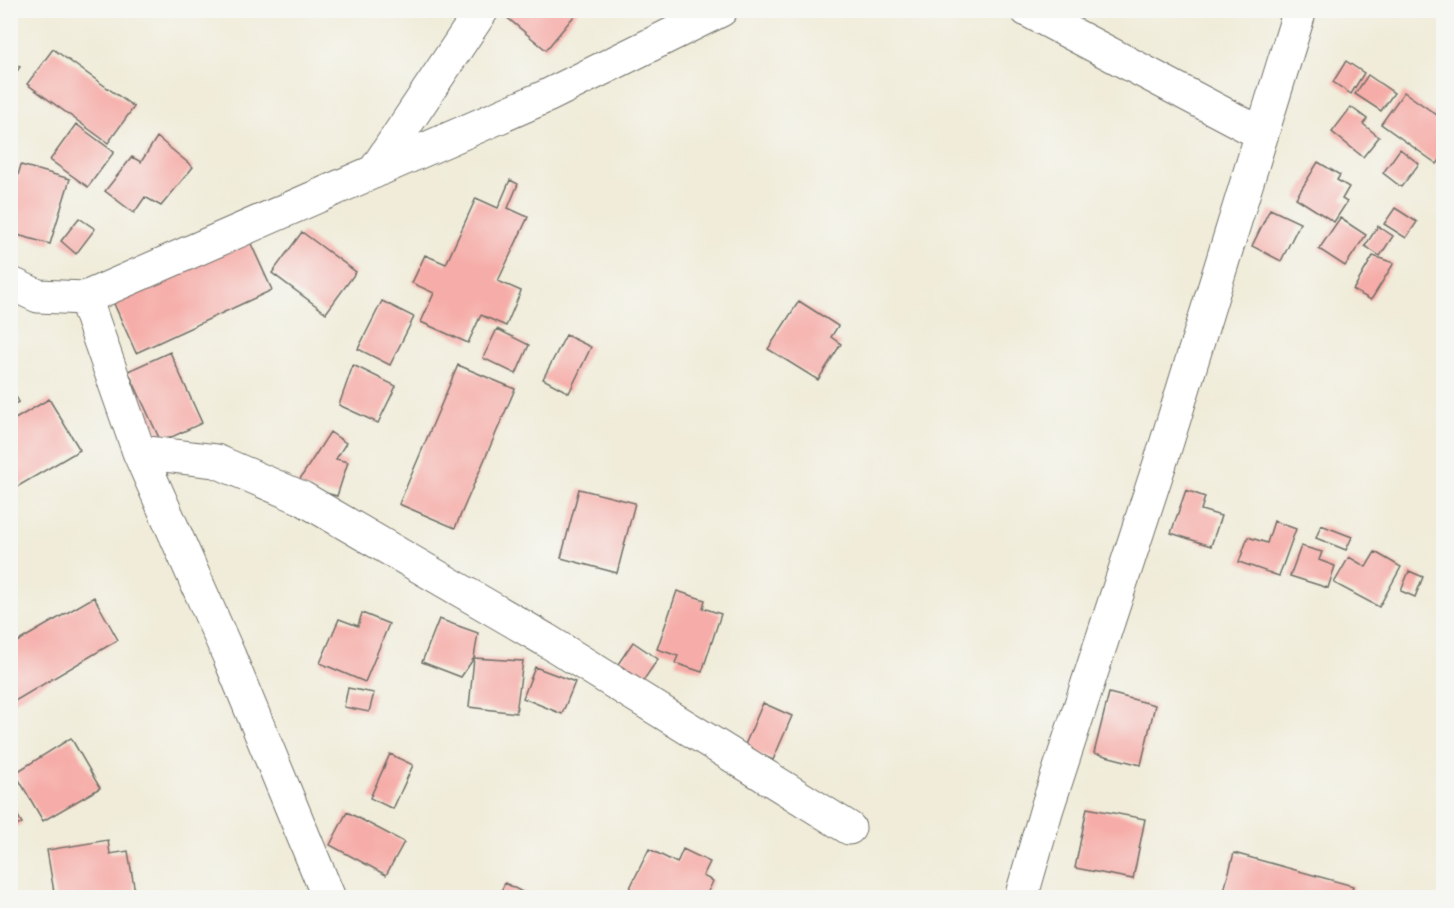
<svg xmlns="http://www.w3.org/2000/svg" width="1454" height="908" font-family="Pangolin,sans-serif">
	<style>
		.building { fill: #f6ada9 }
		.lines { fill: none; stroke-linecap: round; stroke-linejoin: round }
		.street-casing { stroke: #706f68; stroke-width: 35 }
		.street { stroke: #fff; stroke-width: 33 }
	</style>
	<rect width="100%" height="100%" fill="#f6f6f2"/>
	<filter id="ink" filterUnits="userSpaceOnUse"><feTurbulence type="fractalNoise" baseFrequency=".0167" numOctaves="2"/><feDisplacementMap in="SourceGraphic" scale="12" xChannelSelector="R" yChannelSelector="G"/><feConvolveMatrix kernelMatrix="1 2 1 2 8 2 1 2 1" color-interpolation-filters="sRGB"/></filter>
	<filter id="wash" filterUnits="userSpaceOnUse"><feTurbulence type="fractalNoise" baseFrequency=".008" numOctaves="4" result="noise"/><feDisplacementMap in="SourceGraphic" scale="24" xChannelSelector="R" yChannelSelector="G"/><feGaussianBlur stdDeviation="1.35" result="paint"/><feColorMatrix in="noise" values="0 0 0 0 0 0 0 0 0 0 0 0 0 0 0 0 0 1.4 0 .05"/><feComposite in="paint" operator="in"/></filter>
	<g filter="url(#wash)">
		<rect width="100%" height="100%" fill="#f0ecd9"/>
		<g id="blocks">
			<path class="building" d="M 498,10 L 579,10 L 546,50 Z
				M 53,49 L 134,107 L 108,143 L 27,84 Z
				M 10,61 L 20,67 L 10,80 Z
				M 1346,61 L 1364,73 L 1351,94 L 1333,82 Z
				M 1368,75 L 1394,93 L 1381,111 L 1355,94 Z
				M 1404,92 L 1444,120 L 1444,155 L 1437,164 L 1381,124 Z
				M 1351,107 L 1367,119 L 1363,124 L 1379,137 L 1363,157 L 1332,132 Z
				M 76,124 L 114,152 L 88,187 L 50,160 Z
				M 157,137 L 193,167 L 161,206 L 145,197 L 134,213 L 105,191 L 132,157 L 141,162 Z
				M 1400,149 L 1419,164 L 1401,187 L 1383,173 Z
				M 1318,162 L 1340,175 L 1337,180 L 1349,187 L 1342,199 L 1347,202 L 1334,222 L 1296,198 Z
				M 21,165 L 70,179 L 50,244 L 10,233 L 10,202 Z
				M 510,180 L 518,184 L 508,208 L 528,217 L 498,281 L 521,291 L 506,326 L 481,315 L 468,343 L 421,322 L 434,293 L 412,283 L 425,255 L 446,264 L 476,198 L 498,208 Z
				M 1395,208 L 1417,222 L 1406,238 L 1384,224 Z
				M 1270,209 L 1300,223 L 1281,261 L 1252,246 Z
				M 79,218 L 95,229 L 76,254 L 61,241 Z
				M 1340,218 L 1366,235 L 1345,266 L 1319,249 Z
				M 1378,226 L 1393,236 L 1380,256 L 1365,246 Z
				M 302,232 L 356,272 L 326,313 L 272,273 Z
				M 247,235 L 272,290 L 136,353 L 111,297 Z
				M 1373,256 L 1394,263 L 1371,300 L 1353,290 Z
				M 382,301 L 414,317 L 390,365 L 358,349 Z
				M 799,301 L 838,326 L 831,337 L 841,344 L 818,380 L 768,349 Z
				M 497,329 L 529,345 L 516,374 L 483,358 Z
				M 566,335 L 591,347 L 569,393 L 543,379 Z
				M 170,352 L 202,423 L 161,442 L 128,371 Z
				M 353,365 L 396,386 L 378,423 L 339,405 Z
				M 458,365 L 515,389 L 455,528 L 399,504 Z
				M 10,386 L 19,402 L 10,406 Z
				M 49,399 L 80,450 L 10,491 L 10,422 Z
				M 330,432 L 346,443 L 336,459 L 348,462 L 337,496 L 296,485 Z
				M 579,489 L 635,503 L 617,573 L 561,558 Z
				M 1186,490 L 1205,497 L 1201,510 L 1221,516 L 1211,546 L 1171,533 Z
				M 1274,521 L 1296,529 L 1279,576 L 1239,562 L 1248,537 L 1267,543 Z
				M 1321,525 L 1352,537 L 1346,550 L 1316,538 Z
				M 1301,546 L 1322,552 L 1319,560 L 1335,566 L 1328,588 L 1290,576 Z
				M 1375,552 L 1401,567 L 1379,607 L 1334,583 L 1349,557 L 1366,567 Z
				M 1409,571 L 1423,577 L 1415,597 L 1401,591 Z
				M 677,591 L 705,600 L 703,608 L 721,614 L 702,672 L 675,663 L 678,656 L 657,649 Z
				M 94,597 L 118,640 L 10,704 L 10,646 Z
				M 362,613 L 389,624 L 365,682 L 320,663 L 339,619 L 358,626 Z
				M 439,619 L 478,633 L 474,658 L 523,661 L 516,713 L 469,707 L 474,658 L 461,677 L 422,662 Z
				M 633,642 L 658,659 L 643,681 L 618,664 Z
				M 535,667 L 575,682 L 562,714 L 523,698 Z
				M 348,688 L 374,693 L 369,712 L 344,707 Z
				M 1109,693 L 1155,705 L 1141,765 L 1094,753 Z
				M 763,703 L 792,716 L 773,760 L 744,747 Z
				M 71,738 L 100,788 L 43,821 L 15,773 Z
				M 390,754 L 413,765 L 393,809 L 370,798 Z
				M 10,803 L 22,823 L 10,830 Z
				M 1087,808 L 1145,819 L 1133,879 L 1075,868 Z
				M 347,812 L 404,842 L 386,875 L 330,845 Z
				M 108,840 L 110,854 L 128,851 L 136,898 L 55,898 L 47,850 Z
				M 649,849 L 677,863 L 683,849 L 710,862 L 703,876 L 713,881 L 705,898 L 625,898 Z
				M 1234,853 L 1353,886 L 1350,898 L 1222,898 Z
				M 505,883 L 528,895 L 527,898 L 507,898 L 500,893 Z"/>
		</g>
	</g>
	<g filter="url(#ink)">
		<use href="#blocks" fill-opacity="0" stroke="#706f68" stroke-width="1.5"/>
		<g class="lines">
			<defs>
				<path id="street" d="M 1027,10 L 1262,134
					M 374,172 L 482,10
					M 10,283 L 38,296 L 85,298 L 547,96 L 721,10
					M 85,298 L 139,452 L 229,656 L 329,898
					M 139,452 L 216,461 L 302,498 L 546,640 L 849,828
					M 1021,898 L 1047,808 L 1165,448 L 1300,10"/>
			</defs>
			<use href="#street" class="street-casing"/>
			<use href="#street" class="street"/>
		</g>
	</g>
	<rect width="1454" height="908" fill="none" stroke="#f6f6f2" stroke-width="36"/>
</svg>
